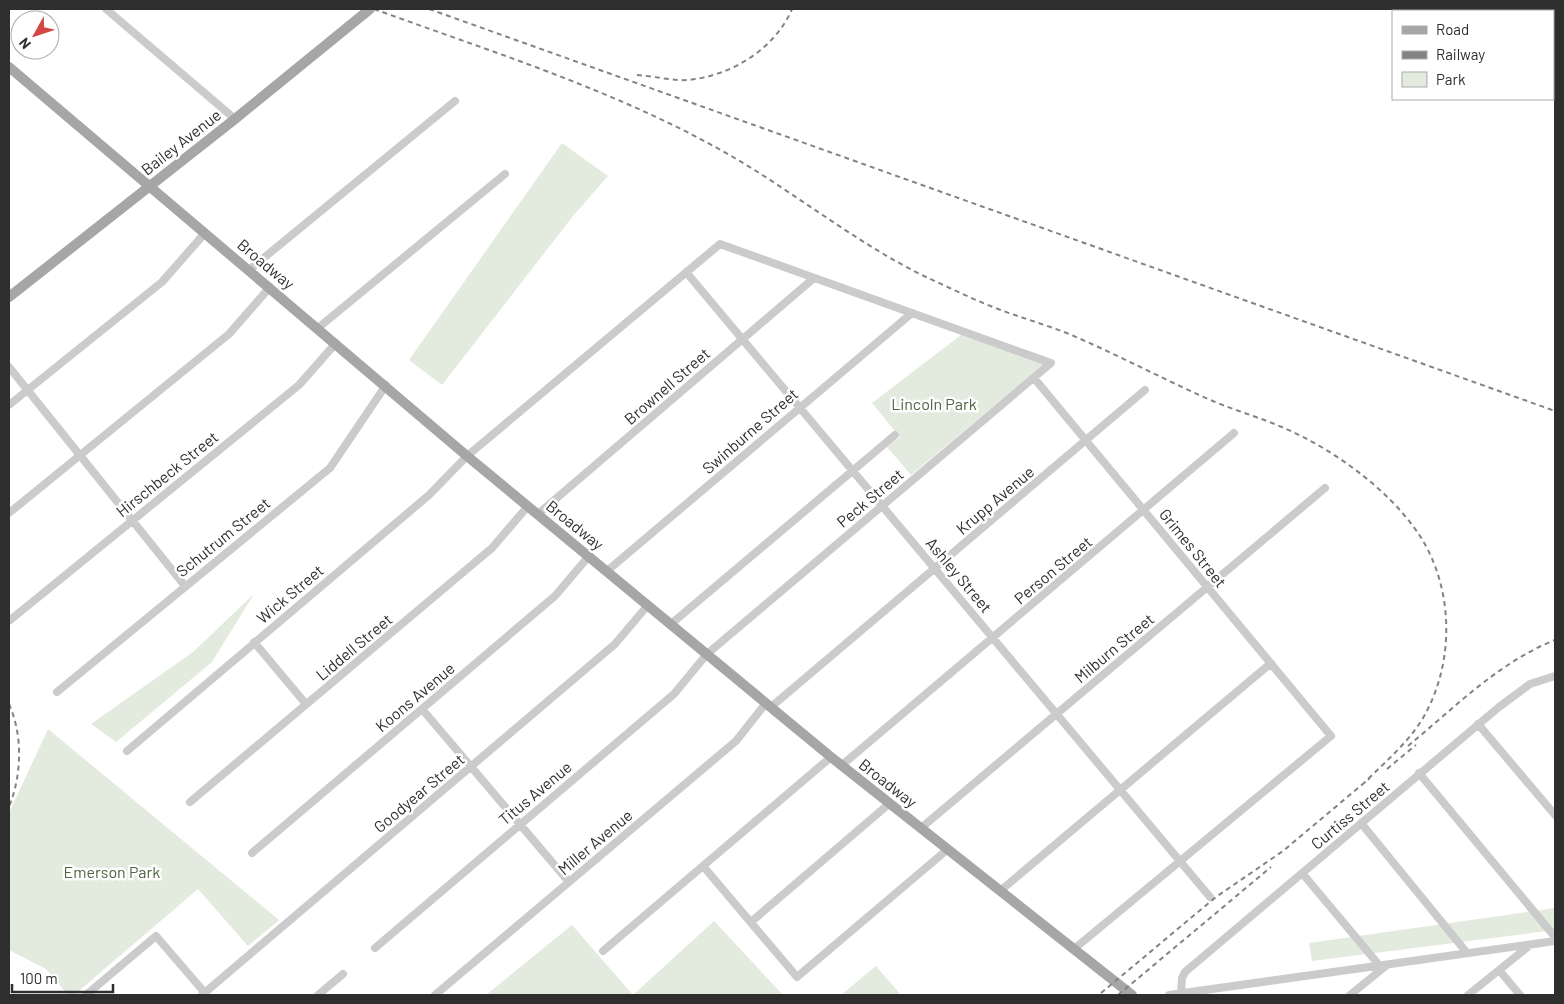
<svg xmlns="http://www.w3.org/2000/svg" width="1564" height="1004" font-family="Barlow,sans-serif">
	<style>
		.green { fill: #e3eade }
		.lines { fill: none; stroke-linecap: round; stroke-linejoin: round }
		.minor { stroke: #cbcbcb; stroke-width: 8 }
		.major { stroke: #a6a6a6; stroke-width: 10 }
		.rail { stroke: #838383; stroke-width: 2; stroke-dasharray: 5 4; stroke-linecap: butt }
		.labels { text-anchor: middle; stroke-width: 5; stroke-linejoin: round; paint-order: stroke }
		.street-label { font-size: 16px; fill: #2e2e2e; stroke: #fff }
		.park-label { font-size: 16px; fill: #4e6541; stroke: #fff }
	</style>
	<rect width="100%" height="100%" fill="#fff"/>
	<path class="green" d="M 562,143 L 608,176 L 573,216 L 442,385 L 409,360 Z
		M 961,335 L 1044,364 L 911,475 L 887,447 L 900,437 L 872,403 Z
		M 254,594 L 212,662 L 116,742 L 91,724 L 193,652 Z
		M 48,729 L 279,920 L 248,946 L 198,889 L 74,995 L 68,995 L 46,969 L 9,950 L 9,813 Z
		M 1555,908 L 1555,930 L 1312,961 L 1309,943 Z
		M 714,921 L 783,995 L 486,995 L 572,925 L 633,995 Z
		M 876,966 L 901,995 L 841,995 Z"/>
	<g class="lines">
		<path class="minor" d="M 106,9 L 235,119
			M 1553,50 L 1555,49
			M 249,270 L 455,101
			M 686,272 L 1210,897
			M 318,328 L 505,174
			M 9,367 L 185,586
			M 1034,378 L 1331,736 L 1074,949
			M 9,405 L 162,282 L 205,233
			M 9,513 L 229,334 L 270,287
			M 538,514 L 814,278
			M 607,571 L 912,313
			M 9,621 L 299,385 L 336,343
			M 671,624 L 895,435
			M 254,642 L 306,704
			M 57,692 L 330,468 L 386,385
			M 771,707 L 1145,390
			M 422,709 L 569,882
			M 1478,724 L 1555,815
			M 127,751 L 429,495 L 467,456 L 720,244 L 1051,363 L 707,654 L 674,694 L 375,948
			M 842,765 L 1234,433
			M 1419,773 L 1555,937
			M 190,802 L 492,548 L 528,506
			M 1361,823 L 1467,953
			M 921,828 L 1325,488
			M 252,853 L 555,596 L 589,556
			M 703,866 L 797,977 L 948,849
			M 1302,873 L 1379,965
			M 1000,891 L 1271,663
			M 751,922 L 890,803
			M 603,951 L 831,757
			M 1499,970 L 1520,995
			M 1181,992 L 1182,978 L 1185,972 L 1499,707 L 1530,684 L 1555,676
			M 86,995 L 156,936 L 205,993
			M 202,995 L 615,644 L 648,605
			M 318,995 L 343,974
			M 435,995 L 736,741 L 766,703
			M 1169,995 L 1555,941
			M 1350,995 L 1387,965
			M 1468,995 L 1529,946"/>
		<path class="major" d="M 9,67 L 467,456 L 831,757 L 1132,995
			M 9,297 L 235,119 L 370,9"/>
		<path class="rail" d="M 374,9 C 495,53 621,92 733,157 C 798,195 858,244 926,277 C 948,287 970,298 993,307 C 1018,317 1044,324 1069,334 C 1116,354 1161,378 1208,399 C 1233,410 1259,417 1284,428 C 1333,449 1390,490 1420,536 C 1454,589 1455,663 1423,718 C 1408,743 1385,762 1364,783
			M 429,9 L 1555,411
			M 637,75 C 653,76 672,81 688,80 C 731,76 775,49 792,9
			M 9,704 C 23,736 22,774 9,807
			M 1408,746 C 1454,708 1499,662 1555,640
			M 1387,769 L 1416,745
			M 1101,993 L 1216,897 L 1283,851 L 1370,778
			M 1118,995 L 1271,867"/>
	</g>
	<g class="labels">
		<g class="street-label">
			<text transform="translate(181 142) rotate(-38)" y="6">Bailey Avenue</text>
			<text transform="translate(266 264) rotate(40)" y="6">Broadway</text>
			<text transform="translate(667 386) rotate(-41)" y="6">Brownell Street</text>
			<text transform="translate(750 431) rotate(-41)" y="6">Swinburne Street</text>
			<text transform="translate(167 474) rotate(-39)" y="6">Hirschbeck Street</text>
			<text transform="translate(870 498) rotate(-40)" y="6">Peck Street</text>
			<text transform="translate(995 500) rotate(-40)" y="6">Krupp Avenue</text>
			<text transform="translate(575 525) rotate(39)" y="6">Broadway</text>
			<text transform="translate(223 537) rotate(-39)" y="6">Schutrum Street</text>
			<text transform="translate(1193 548) rotate(51)" y="6">Grimes Street</text>
			<text transform="translate(1053 570) rotate(-40)" y="6">Person Street</text>
			<text transform="translate(959 575) rotate(50)" y="6">Ashley Street</text>
			<text transform="translate(290 594) rotate(-40)" y="6">Wick Street</text>
			<text transform="translate(354 647) rotate(-40)" y="6">Liddell Street</text>
			<text transform="translate(1114 648) rotate(-40)" y="6">Milburn Street</text>
			<text transform="translate(415 697) rotate(-40)" y="6">Koons Avenue</text>
			<text transform="translate(888 783) rotate(38)" y="6">Broadway</text>
			<text transform="translate(419 793) rotate(-40)" y="6">Goodyear Street</text>
			<text transform="translate(535 793) rotate(-40)" y="6">Titus Avenue</text>
			<text transform="translate(1350 815) rotate(-40)" y="6">Curtiss Street</text>
			<text transform="translate(595 842) rotate(-40)" y="6">Miller Avenue</text>
		</g>
		<g class="park-label">
			<text x="934" y="410">Lincoln Park</text>
			<text x="112" y="878">Emerson Park</text>
		</g>
	</g>
	<rect width="1564" height="1004" fill="none" stroke="#2e2e2e" stroke-width="20"/>
	<rect x="1392" y="10" width="162" height="90" fill="#ffffff" stroke="#ababab"/>
	<rect x="1402" y="26" width="25" height="8" fill="#a6a6a6" stroke="#ababab"/>
	<text x="1436" y="35" font-size="15" fill="#2e2e2e">Road</text>
	<rect x="1402" y="51" width="25" height="8" fill="#838383" stroke="#ababab"/>
	<text x="1436" y="60" font-size="15" fill="#2e2e2e">Railway</text>
	<rect x="1402" y="72" width="25" height="15" fill="#e3eade" stroke="#ababab"/>
	<text x="1436" y="85" font-size="15" fill="#2e2e2e">Park</text>
	<g transform="translate(35 35) rotate(230)"><circle r="24" fill="#ffffff" stroke="#ababab"/>
	<path d="M0-4L9 19L0 12L-9 19Z" fill="#d24643"/>
	<text y="-8" font-size="14" font-weight="bold" text-anchor="middle" fill="#2e2e2e">N</text>
	</g>
	<path d="M12 984v8h101v-8" fill="none" stroke="#2e2e2e" stroke-width="2.5"/>
	<text x="20" y="984" font-size="15" fill="#2e2e2e" stroke="#ffffff" stroke-width="4" paint-order="stroke">100 m</text>
</svg>
